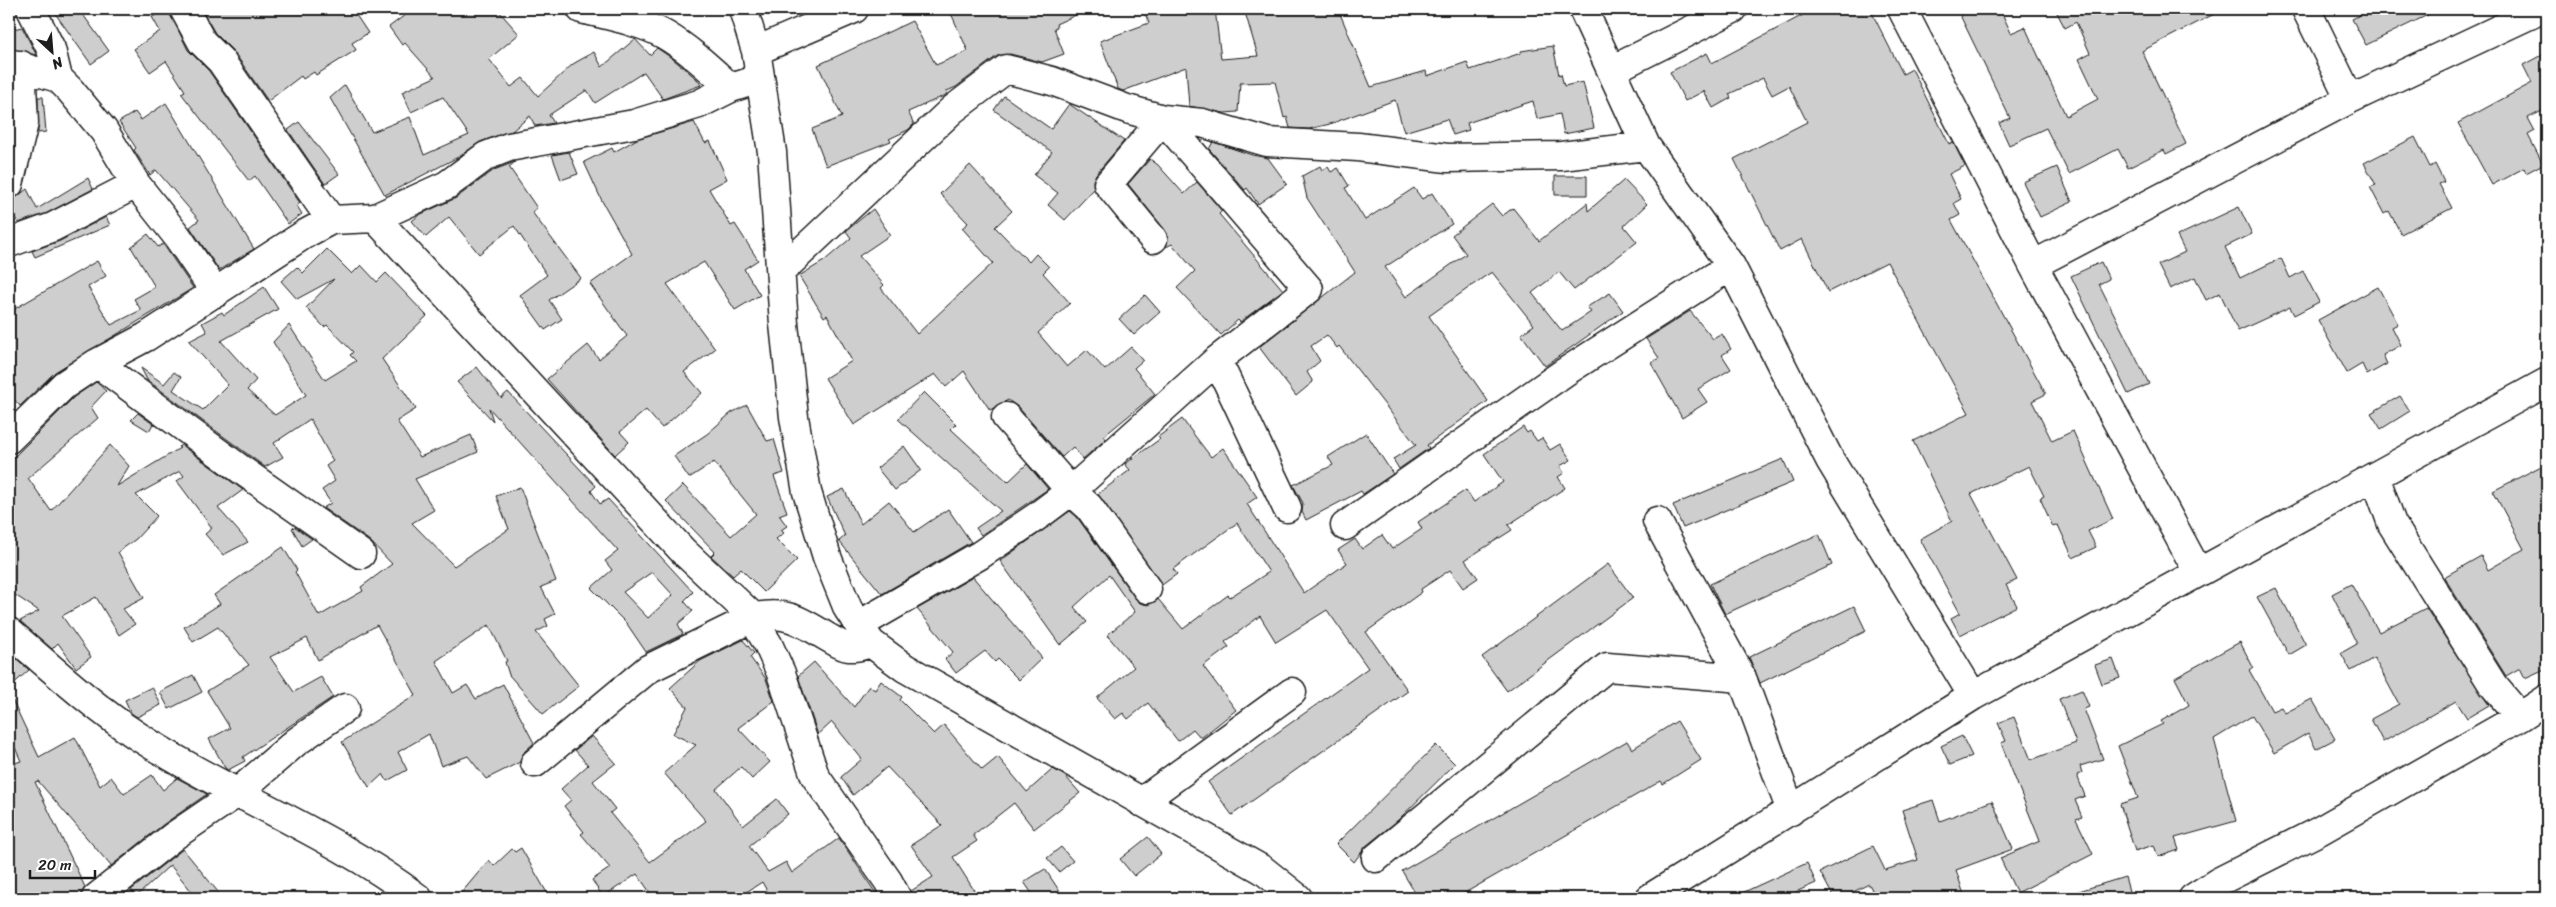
<svg xmlns="http://www.w3.org/2000/svg" width="2556" height="907" font-family="Sriracha,sans-serif">
	<style>
		.building { fill: #cecece; stroke: #1c1c1c; fill-rule: evenodd }
		.lines { fill: none; stroke-linecap: round; stroke-linejoin: round }
		.minor-casing { stroke: #1c1c1c; stroke-width: 31 }
		.minor { stroke: #fff; stroke-width: 28 }
	</style>
	<rect width="100%" height="100%" fill="#fff"/>
	<filter id="ink" filterUnits="userSpaceOnUse"><feTurbulence type="fractalNoise" baseFrequency=".02" numOctaves="2"/><feDisplacementMap in="SourceGraphic" scale="10" xChannelSelector="R" yChannelSelector="G"/><feConvolveMatrix kernelMatrix="1 2 1 2 8 2 1 2 1" color-interpolation-filters="sRGB"/></filter>
	<g filter="url(#ink)">
		<path class="building" d="M 52,9 L 79,9 L 109,51 L 91,64 Z
			M 168,9 L 188,50 L 209,71 L 300,203 L 297,206 L 302,214 L 288,224 L 255,176 L 249,181 L 181,93 L 185,91 L 166,61 L 150,72 L 134,49 L 160,31 L 152,17 Z
			M 213,9 L 352,9 L 368,33 L 352,43 L 356,50 L 316,75 L 314,72 L 303,79 L 301,76 L 268,101 L 234,52 L 215,33 L 204,14 Z
			M 413,9 L 497,9 L 519,34 L 489,59 L 511,87 L 523,78 L 538,96 L 573,64 L 594,52 L 602,67 L 635,39 L 650,55 L 657,48 L 673,59 L 697,79 L 701,85 L 663,99 L 644,72 L 595,103 L 587,90 L 549,115 L 554,123 L 535,126 L 530,116 L 512,131 L 480,142 L 460,156 L 385,195 L 330,98 L 345,85 L 372,132 L 410,117 L 424,155 L 469,135 L 443,97 L 411,112 L 402,92 L 435,77 L 405,43 L 402,45 L 389,27 Z
			M 949,9 L 1089,9 L 1056,24 L 1057,27 L 1054,28 L 1064,54 L 1042,62 L 1010,54 L 997,56 L 956,87 L 947,91 L 946,95 L 908,112 L 914,124 L 908,130 L 889,139 L 891,141 L 826,166 L 812,129 L 842,117 L 818,65 L 912,21 L 936,65 L 968,51 Z
			M 1143,9 L 1215,9 L 1221,59 L 1258,56 L 1244,9 L 1338,9 L 1371,87 L 1426,71 L 1427,76 L 1467,62 L 1470,70 L 1521,53 L 1521,51 L 1553,46 L 1559,75 L 1561,74 L 1564,86 L 1583,82 L 1594,128 L 1564,134 L 1560,114 L 1537,119 L 1533,101 L 1467,123 L 1469,130 L 1453,135 L 1447,119 L 1404,132 L 1395,100 L 1330,124 L 1309,129 L 1290,128 L 1287,117 L 1284,118 L 1275,82 L 1240,83 L 1238,112 L 1224,113 L 1189,106 L 1186,67 L 1123,91 L 1118,89 L 1100,41 L 1149,23 Z
			M 1799,9 L 1870,9 L 1903,74 L 1912,69 L 1949,144 L 1953,142 L 1965,166 L 1949,174 L 1961,199 L 1954,203 L 1960,215 L 1951,220 L 2046,394 L 2032,401 L 2052,441 L 2073,431 L 2113,519 L 2088,531 L 2096,547 L 2073,558 L 2058,525 L 2053,527 L 2040,498 L 2044,496 L 2029,466 L 1971,494 L 2017,580 L 2006,585 L 2017,606 L 1960,635 L 1951,618 L 1960,613 L 1920,539 L 1952,521 L 1913,441 L 1969,413 L 1887,262 L 1828,292 L 1802,239 L 1780,251 L 1734,159 L 1807,122 L 1789,86 L 1772,95 L 1763,78 L 1729,94 L 1731,98 L 1713,108 L 1704,91 L 1685,101 L 1670,72 L 1707,53 L 1712,63 L 1803,15 Z
			M 1957,9 L 2000,9 L 2011,33 L 2025,27 L 2066,116 L 2098,99 L 2079,59 L 2090,53 L 2076,22 L 2065,28 L 2055,9 L 2224,9 L 2142,51 L 2186,144 L 2166,154 L 2164,150 L 2128,168 L 2118,149 L 2069,174 L 2046,128 L 2009,145 L 1999,123 L 2010,118 Z
			M 2372,9 L 2440,9 L 2366,45 L 2352,19 Z
			M 22,27 L 36,54 L 36,55 L 9,48 L 9,30 Z
			M 2547,52 L 2547,112 L 2546,109 L 2528,118 L 2535,131 L 2528,135 L 2543,164 L 2526,173 L 2524,168 L 2492,185 L 2458,123 L 2532,83 L 2523,65 Z
			M 1004,96 L 1051,129 L 1069,104 L 1124,141 L 1096,174 L 1093,181 L 1094,189 L 1065,220 L 1048,205 L 1058,193 L 1034,175 L 1052,152 L 994,110 Z
			M 38,97 L 43,97 L 46,132 L 38,133 Z
			M 166,103 L 254,249 L 219,270 L 190,227 L 199,220 L 156,170 L 150,175 L 134,150 L 136,148 L 119,122 L 135,112 L 141,120 Z
			M 299,122 L 339,174 L 325,184 L 288,130 Z
			M 694,122 L 705,143 L 710,141 L 727,179 L 709,189 L 731,226 L 735,224 L 758,260 L 744,269 L 760,295 L 735,310 L 704,262 L 667,284 L 715,349 L 684,372 L 702,393 L 662,428 L 646,410 L 620,432 L 629,442 L 615,455 L 547,379 L 588,345 L 599,359 L 627,336 L 590,284 L 632,254 L 602,201 L 584,162 L 612,148 L 614,152 L 637,139 Z
			M 2415,137 L 2430,167 L 2435,164 L 2444,182 L 2439,184 L 2452,208 L 2401,234 L 2389,211 L 2384,214 L 2370,187 L 2376,185 L 2364,163 Z
			M 1213,142 L 1252,155 L 1268,158 L 1287,184 L 1258,204 L 1247,188 L 1245,190 L 1209,149 Z
			M 569,152 L 578,174 L 561,180 L 552,155 Z
			M 1150,159 L 1158,165 L 1184,194 L 1197,182 L 1222,211 L 1219,214 L 1283,290 L 1240,322 L 1238,320 L 1221,335 L 1177,288 L 1195,271 L 1172,244 L 1166,247 L 1168,237 L 1165,230 L 1128,184 Z
			M 515,162 L 509,167 L 537,208 L 532,212 L 581,278 L 549,300 L 562,319 L 545,330 L 520,295 L 547,275 L 514,226 L 479,254 L 449,217 L 426,237 L 412,221 L 419,215 L 456,198 L 494,170 Z
			M 970,165 L 1012,211 L 995,227 L 1029,262 L 1036,254 L 1049,267 L 1043,273 L 1070,303 L 1038,333 L 1067,367 L 1087,350 L 1105,370 L 1131,347 L 1143,360 L 1134,368 L 1155,394 L 1104,436 L 1106,439 L 1083,459 L 1073,447 L 1062,457 L 1018,407 L 1008,400 L 990,410 L 964,371 L 946,387 L 935,374 L 854,425 L 825,378 L 852,361 L 827,315 L 824,317 L 799,276 L 824,261 L 851,238 L 846,231 L 873,209 L 890,235 L 859,256 L 884,285 L 881,288 L 917,334 L 993,263 L 962,228 L 968,223 L 940,194 Z
			M 1320,166 L 1322,170 L 1328,167 L 1331,172 L 1338,168 L 1349,186 L 1345,188 L 1365,220 L 1414,188 L 1422,199 L 1432,193 L 1452,224 L 1385,267 L 1406,297 L 1466,254 L 1452,235 L 1492,204 L 1502,216 L 1513,208 L 1539,241 L 1587,203 L 1588,211 L 1624,180 L 1647,204 L 1624,226 L 1637,242 L 1574,290 L 1559,272 L 1532,293 L 1562,331 L 1591,312 L 1587,307 L 1610,293 L 1623,311 L 1545,366 L 1521,334 L 1534,325 L 1492,272 L 1484,277 L 1429,316 L 1488,401 L 1427,445 L 1429,448 L 1399,469 L 1393,459 L 1416,445 L 1339,346 L 1337,348 L 1327,335 L 1311,346 L 1320,361 L 1307,372 L 1313,382 L 1296,396 L 1259,347 L 1355,272 L 1307,198 L 1302,176 Z
			M 2057,167 L 2072,202 L 2040,217 L 2023,182 Z
			M 1555,176 L 1587,176 L 1587,195 L 1555,195 Z
			M 88,178 L 93,189 L 47,213 L 18,223 L 9,205 L 9,199 L 14,199 L 27,189 L 37,209 Z
			M 2239,207 L 2252,234 L 2225,247 L 2240,278 L 2281,258 L 2290,278 L 2303,271 L 2319,302 L 2294,315 L 2290,307 L 2238,331 L 2220,293 L 2206,300 L 2195,277 L 2170,289 L 2158,265 L 2185,252 L 2177,236 Z
			M 106,217 L 110,225 L 35,257 L 32,251 L 60,241 Z
			M 148,234 L 158,247 L 163,244 L 193,288 L 55,372 L 20,406 L 9,394 L 9,312 L 97,261 L 106,276 L 88,287 L 111,325 L 141,310 L 134,299 L 155,287 L 131,247 Z
			M 327,249 L 352,274 L 361,265 L 377,282 L 386,273 L 427,316 L 382,359 L 416,409 L 397,421 L 420,457 L 471,435 L 478,452 L 415,479 L 434,510 L 412,523 L 454,566 L 509,529 L 496,496 L 520,487 L 556,581 L 541,587 L 555,614 L 545,619 L 548,626 L 536,632 L 579,686 L 543,714 L 509,675 L 505,662 L 507,661 L 489,625 L 436,661 L 453,693 L 467,685 L 476,699 L 503,684 L 534,743 L 525,751 L 520,762 L 486,779 L 468,756 L 441,766 L 429,734 L 398,752 L 407,770 L 387,781 L 383,774 L 369,787 L 342,742 L 416,695 L 377,625 L 318,660 L 307,638 L 270,657 L 294,692 L 321,677 L 333,697 L 243,757 L 245,761 L 228,770 L 225,768 L 209,739 L 230,728 L 207,691 L 249,665 L 218,627 L 193,642 L 184,627 L 220,604 L 214,595 L 283,547 L 297,570 L 295,572 L 319,616 L 363,591 L 361,587 L 392,564 L 370,541 L 323,508 L 331,503 L 322,490 L 335,481 L 326,466 L 333,461 L 310,419 L 274,443 L 283,457 L 265,467 L 147,380 L 141,368 L 164,384 L 174,372 L 181,377 L 173,390 L 203,410 L 228,385 L 189,341 L 207,332 L 202,323 L 222,312 L 224,315 L 264,287 L 278,309 L 221,341 L 256,380 L 247,390 L 275,415 L 306,395 L 273,342 L 289,325 L 325,380 L 356,361 L 350,355 L 353,352 L 327,325 L 324,327 L 306,308 L 334,279 L 297,299 L 281,281 L 297,267 L 303,273 Z
			M 2101,262 L 2109,279 L 2099,284 L 2149,384 L 2128,394 L 2071,276 Z
			M 2378,287 L 2398,324 L 2392,327 L 2401,345 L 2383,355 L 2387,364 L 2367,375 L 2362,364 L 2347,373 L 2318,320 Z
			M 1145,295 L 1160,312 L 1134,335 L 1119,319 Z
			M 1690,311 L 1713,339 L 1722,334 L 1731,349 L 1722,355 L 1731,369 L 1698,389 L 1707,402 L 1682,418 L 1651,363 L 1659,358 L 1646,339 Z
			M 477,367 L 501,398 L 508,392 L 596,486 L 591,491 L 600,504 L 608,499 L 693,592 L 684,601 L 693,611 L 678,624 L 683,634 L 646,652 L 627,624 L 591,588 L 612,570 L 605,561 L 618,551 L 489,408 L 493,421 L 457,382 ZM 652,572 L 673,595 L 648,618 L 623,592 Z
			M 96,382 L 106,391 L 91,407 L 98,418 L 28,478 L 51,511 L 110,445 L 129,466 L 117,486 L 180,448 L 178,447 L 181,445 L 243,490 L 218,508 L 248,542 L 223,555 L 205,534 L 212,528 L 177,481 L 184,476 L 180,471 L 136,495 L 157,516 L 136,539 L 118,552 L 144,598 L 123,609 L 135,624 L 119,635 L 96,597 L 62,616 L 91,657 L 76,668 L 58,643 L 52,649 L 20,621 L 39,611 L 9,591 L 9,462 L 74,397 Z
			M 924,392 L 956,424 L 951,429 L 1008,482 L 1027,464 L 1048,489 L 981,535 L 976,528 L 1001,511 L 898,419 Z
			M 2400,396 L 2410,411 L 2381,429 L 2371,413 Z
			M 747,405 L 767,441 L 774,439 L 784,473 L 774,476 L 787,512 L 779,515 L 787,526 L 781,530 L 784,533 L 776,539 L 797,560 L 764,592 L 741,569 L 733,576 L 711,556 L 715,552 L 666,501 L 683,485 L 731,536 L 756,514 L 714,462 L 689,478 L 674,456 L 707,434 L 731,413 Z
			M 138,413 L 153,424 L 149,431 L 131,420 Z
			M 1182,419 L 1211,457 L 1223,448 L 1257,497 L 1247,504 L 1304,593 L 1347,563 L 1338,550 L 1355,539 L 1362,549 L 1382,535 L 1392,549 L 1422,529 L 1418,522 L 1466,490 L 1474,502 L 1503,482 L 1484,454 L 1523,427 L 1527,433 L 1530,431 L 1537,441 L 1542,438 L 1550,450 L 1560,444 L 1571,460 L 1560,466 L 1564,473 L 1558,477 L 1565,488 L 1508,525 L 1512,530 L 1465,560 L 1478,578 L 1463,588 L 1450,570 L 1421,589 L 1422,592 L 1366,632 L 1408,691 L 1232,815 L 1208,782 L 1368,668 L 1327,610 L 1276,642 L 1260,616 L 1225,642 L 1229,647 L 1203,666 L 1236,710 L 1201,738 L 1193,729 L 1178,741 L 1148,703 L 1128,719 L 1123,713 L 1115,719 L 1097,698 L 1134,667 L 1107,635 L 1135,612 L 1109,575 L 1074,607 L 1087,622 L 1060,645 L 1000,561 L 1070,511 L 1077,517 L 1135,598 L 1140,603 L 1148,605 L 1158,599 L 1183,629 L 1228,595 L 1230,597 L 1269,572 L 1237,523 L 1173,569 L 1177,574 L 1162,585 L 1098,494 L 1130,470 L 1125,464 L 1160,439 L 1158,437 Z
			M 1366,433 L 1393,474 L 1363,494 L 1361,491 L 1306,520 L 1302,512 L 1303,503 L 1293,485 L 1333,465 L 1328,457 Z
			M 904,446 L 921,470 L 895,490 L 877,468 Z
			M 1783,459 L 1793,482 L 1683,528 L 1673,505 Z
			M 2547,463 L 2547,668 L 2525,678 L 2520,668 L 2506,676 L 2444,577 L 2481,556 L 2488,570 L 2524,549 L 2493,491 Z
			M 844,489 L 861,524 L 889,501 L 914,532 L 948,509 L 971,542 L 882,594 L 839,541 L 845,536 L 827,497 Z
			M 295,527 L 312,539 L 302,546 L 292,528 Z
			M 1819,534 L 1832,565 L 1725,614 L 1710,584 Z
			M 1608,564 L 1633,598 L 1507,691 L 1482,657 Z
			M 973,577 L 1042,658 L 1019,680 L 998,659 L 995,662 L 985,651 L 956,673 L 945,659 L 953,652 L 917,609 Z
			M 2351,584 L 2379,632 L 2426,608 L 2489,705 L 2467,718 L 2456,701 L 2383,742 L 2371,719 L 2399,704 L 2374,658 L 2351,671 L 2341,653 L 2357,644 L 2332,594 Z
			M 2276,588 L 2306,645 L 2289,655 L 2257,597 Z
			M 1854,606 L 1866,631 L 1760,683 L 1749,657 Z
			M 743,640 L 754,653 L 750,657 L 766,679 L 774,701 L 738,728 L 770,762 L 752,779 L 741,767 L 716,789 L 743,826 L 777,799 L 788,814 L 749,846 L 768,872 L 786,862 L 792,873 L 839,838 L 879,898 L 838,898 L 833,892 L 825,898 L 771,898 L 762,882 L 737,898 L 654,898 L 637,874 L 603,897 L 592,880 L 610,868 L 581,834 L 584,832 L 564,806 L 571,800 L 561,789 L 588,765 L 575,750 L 592,736 L 616,763 L 593,781 L 615,809 L 610,813 L 650,862 L 706,821 L 664,773 L 696,745 L 673,734 L 687,707 L 670,688 L 700,661 Z
			M 2240,642 L 2253,667 L 2249,670 L 2272,711 L 2281,707 L 2285,713 L 2312,699 L 2335,739 L 2316,749 L 2308,733 L 2274,753 L 2252,716 L 2214,739 L 2236,821 L 2175,838 L 2179,850 L 2158,857 L 2154,845 L 2135,851 L 2120,804 L 2138,798 L 2118,746 L 2163,724 L 2161,721 L 2189,705 L 2175,678 Z
			M 9,652 L 29,670 L 9,688 Z
			M 2113,659 L 2120,678 L 2102,684 L 2095,665 Z
			M 814,662 L 854,707 L 869,686 L 875,690 L 881,681 L 902,697 L 900,700 L 934,734 L 944,725 L 982,770 L 998,757 L 1027,792 L 1053,769 L 1065,776 L 1080,793 L 1034,829 L 1014,803 L 973,835 L 977,841 L 953,857 L 979,898 L 913,898 L 911,891 L 933,877 L 911,845 L 942,825 L 887,767 L 853,795 L 841,777 L 862,759 L 832,722 L 818,735 L 798,676 Z
			M 193,675 L 202,692 L 169,709 L 160,692 Z
			M 152,687 L 161,705 L 137,717 L 131,713 L 125,700 Z
			M 2082,690 L 2089,707 L 2084,709 L 2103,759 L 2080,766 L 2082,773 L 2077,775 L 2085,796 L 2075,800 L 2082,817 L 2076,819 L 2093,854 L 2017,893 L 2000,858 L 2040,841 L 2001,743 L 2006,741 L 1998,723 L 2014,717 L 2031,760 L 2076,743 L 2059,699 Z
			M 9,693 L 39,757 L 75,737 L 100,786 L 111,777 L 124,794 L 152,775 L 163,790 L 177,778 L 207,794 L 164,824 L 111,866 L 38,781 L 35,782 L 85,887 L 81,898 L 9,898 L 9,765 L 21,761 L 9,734 Z
			M 1677,721 L 1701,760 L 1663,784 L 1661,781 L 1456,898 L 1418,898 L 1402,871 L 1627,741 L 1632,749 Z
			M 1962,736 L 1972,756 L 1950,765 L 1941,746 Z
			M 1436,745 L 1455,764 L 1397,821 L 1366,846 L 1354,862 L 1336,844 Z
			M 1933,800 L 1940,821 L 1992,801 L 2013,849 L 1956,870 L 1965,898 L 1876,898 L 1869,884 L 1841,898 L 1834,898 L 1820,872 L 1873,846 L 1885,870 L 1918,860 L 1902,810 Z
			M 1148,837 L 1161,854 L 1134,876 L 1120,859 Z
			M 1061,847 L 1073,861 L 1059,872 L 1047,858 Z
			M 521,848 L 550,898 L 457,898 L 489,860 L 494,866 L 512,849 L 515,852 Z
			M 183,849 L 223,898 L 197,898 L 170,865 L 137,896 L 131,890 Z
			M 1807,863 L 1816,883 L 1782,898 L 1731,898 Z
			M 1045,869 L 1064,898 L 1035,898 L 1024,882 Z
			M 2125,877 L 2131,898 L 2070,898 L 2069,894 Z"/>
		<g class="lines">
			<defs>
				<path id="minor" d="M 31,9 L 51,49 L 58,78
					M 184,9 L 202,42 L 221,61 L 331,220
					M 581,9 C 606,15 642,22 665,35 C 689,49 710,69 731,88
					M 743,9 L 756,51 L 772,152 L 784,324 L 794,417 L 807,492 L 827,557 L 848,609 L 871,643 L 905,668 L 1263,870 L 1298,898
					M 1583,9 L 1646,146 L 1731,266 L 1830,460 L 1973,696
					M 1902,9 L 2033,265 L 2198,572
					M 2306,9 L 2350,99
					M 756,51 L 854,9
					M 9,63 L 58,78 L 70,90 L 104,131 L 136,184 L 177,236 L 216,293
					M 1612,70 L 1733,9
					M 9,184 L 24,123 L 21,65
					M 375,218 L 683,551 L 749,613 L 768,644 L 781,673 L 815,776 L 888,881 L 897,898
					M 9,243 L 53,227 L 136,184
					M 2033,265 L 2350,99 L 2542,9
					M 781,271 L 952,110 L 1006,69 L 1052,81 L 1127,109 L 1163,119 L 1202,123 L 1267,142 L 1358,147 L 1447,158 L 1561,156 L 1646,146
					M 1217,360 L 1287,508
					M 97,363 L 243,471 L 361,554
					M 1006,417 L 1071,491 L 1089,507 L 1147,589
					M 9,439 L 64,385 L 97,363 L 146,337 L 305,234 L 331,220 L 375,218 L 447,185 L 486,156 L 509,147 L 634,124 L 699,104 L 731,88 L 759,79
					M 2375,476 L 2392,524 L 2493,685 L 2520,717
					M 1657,521 L 1742,678
					M 1345,526 L 1565,372 L 1731,266
					M 859,625 L 980,555 L 1039,515 L 1071,491 L 1217,360 L 1309,289 L 1163,119 L 1108,184 L 1153,239
					M 9,632 C 50,667 91,705 136,735 C 227,794 332,833 418,898
					M 535,763 L 648,669 L 752,618 C 784,610 800,620 827,637 C 833,640 841,646 848,647 C 856,648 863,645 871,643
					M 1141,802 L 1292,692
					M 1376,858 L 1607,667 L 1742,678 L 1791,811
					M 96,898 L 174,836 L 237,793 L 296,742 L 345,708
					M 1650,898 L 1973,696 L 2547,382
					M 2193,898 L 2218,882 L 2319,831 L 2520,717 L 2547,699"/>
			</defs>
			<use href="#minor" class="minor-casing"/>
			<use href="#minor" class="minor"/>
		</g>
	</g>
	<rect width="2556" height="907" fill="none" stroke="#fff" stroke-width="30"/>
	<rect x="15" y="15" width="2526" height="877" fill="none" stroke="#1c1c1c" stroke-width="2" filter="url(#ink)"/>
	<g transform="translate(52 52) rotate(154)" stroke="#ffffff" stroke-width="4" paint-order="stroke">
	<path d="M0-4L9 19L0 12L-9 19Z" fill="#1c1c1c"/>
	<text y="-8" font-size="14" font-weight="bold" text-anchor="middle" fill="#1c1c1c">N</text>
	</g>
	<path d="M30 870v8h65v-8" fill="none" stroke="#1c1c1c" stroke-width="2.5"/>
	<text x="38" y="870" font-size="15" fill="#1c1c1c" stroke="#ffffff" stroke-width="4" paint-order="stroke">20 m</text>
</svg>
